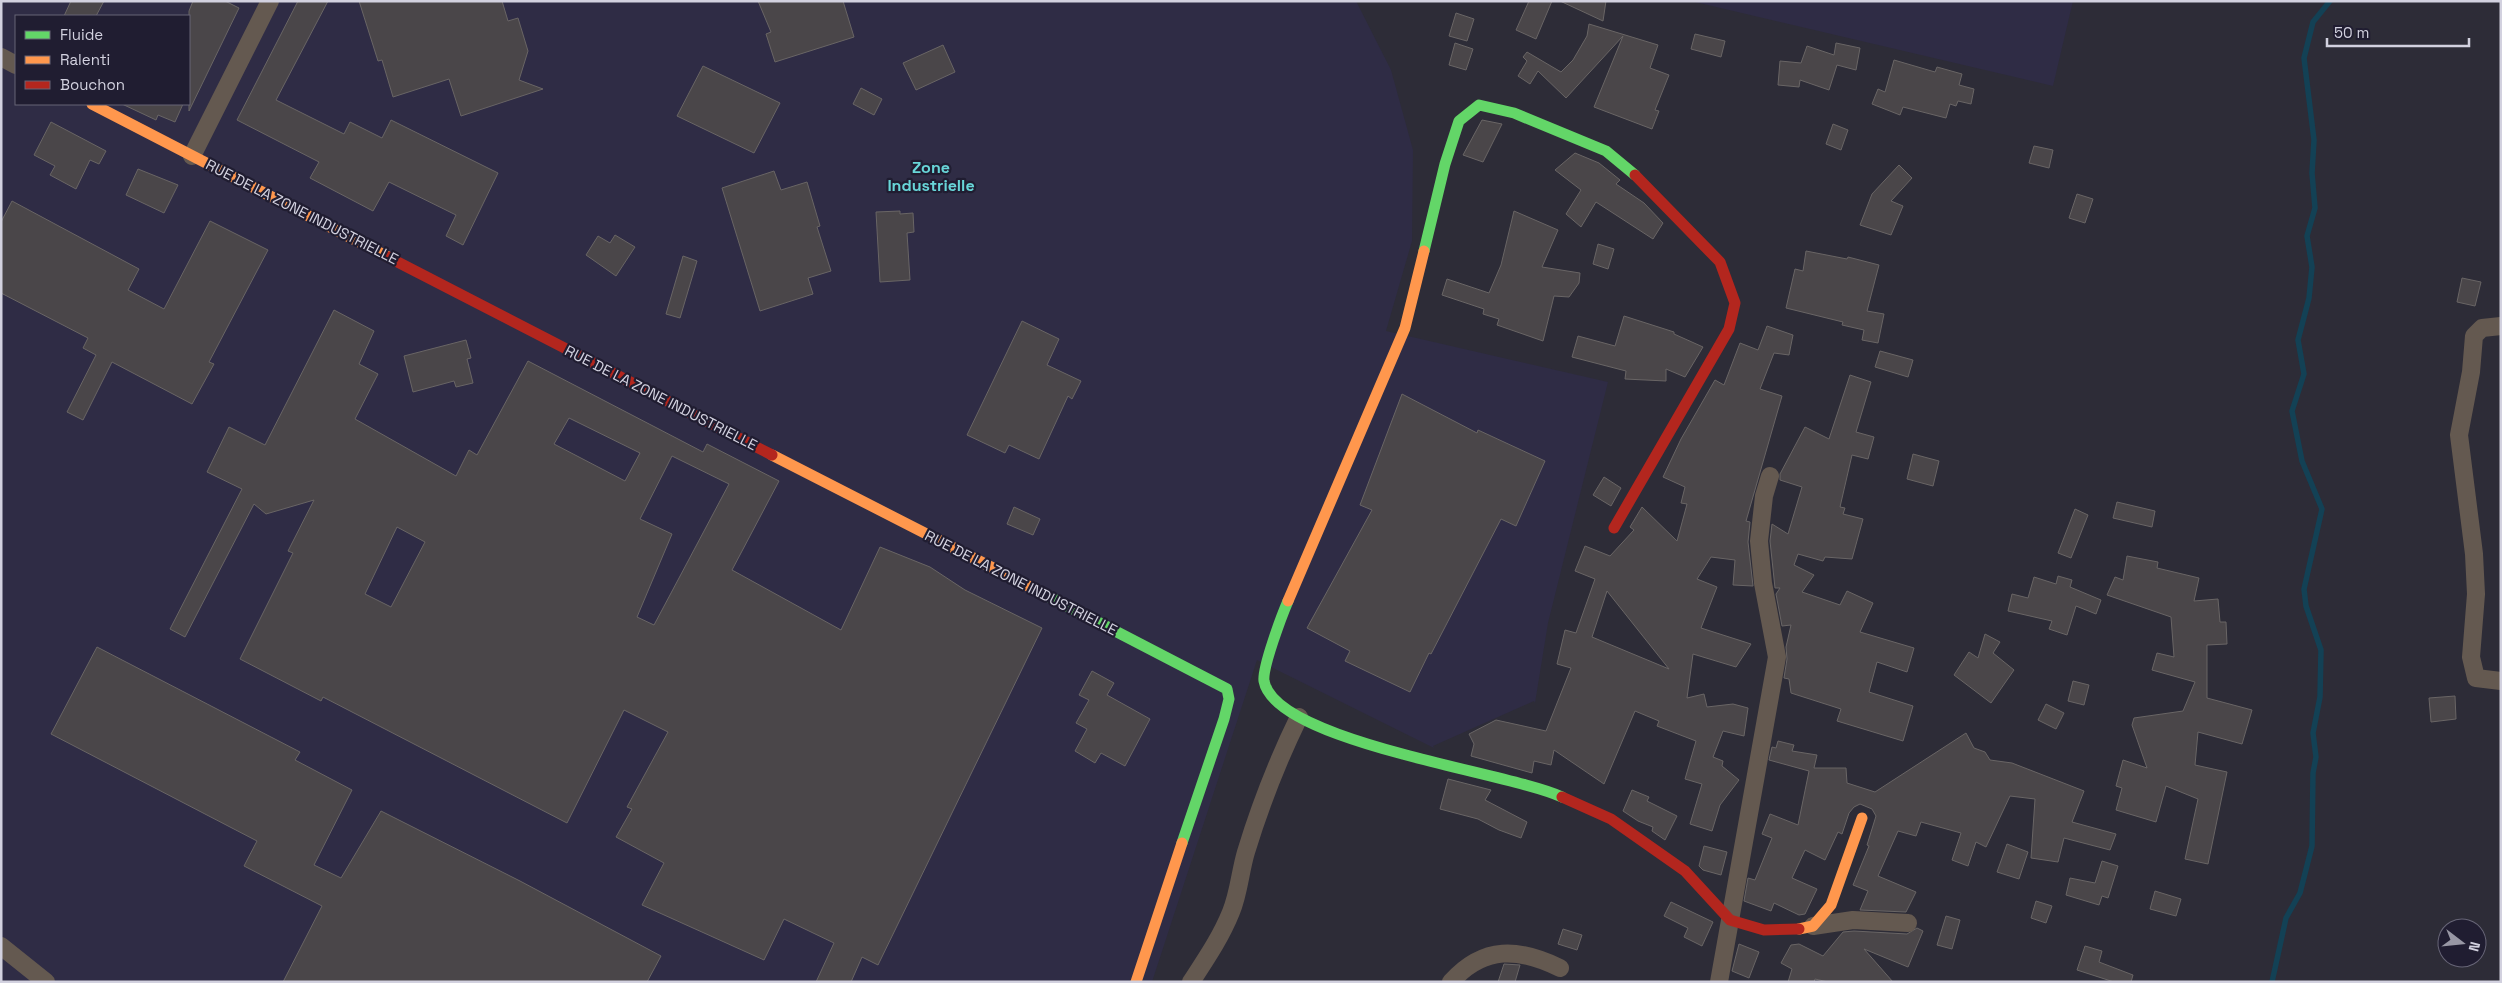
<svg xmlns="http://www.w3.org/2000/svg" width="2502" height="983" font-family="'Space Grotesk',sans-serif">
	<style>
		.built { fill: #2f2c45; fill-rule: evenodd }
		.lines { fill: none; stroke-linecap: round; stroke-linejoin: round }
		.stream { stroke: #134155; stroke-width: 5.5 }
		.building { fill: #4a4649; stroke: #696565; fill-rule: evenodd }
		.street { stroke: #645950; stroke-width: 18 }
		.fast { stroke: #63d668; stroke-width: 11 }
		.slow { stroke: #ff974d; stroke-width: 11 }
		.jam { stroke: #b3261e; stroke-width: 11 }
		.labels { text-anchor: middle; stroke-width: 4.5; stroke-linejoin: round; paint-order: stroke }
		.street-label { font-size: 15px; fill: #d2d1df; stroke: #201d31 }
		.neighbourhood-label { font-size: 16px; font-weight: bold; fill: #68d5d8; stroke: #201d31 }
	</style>
	<rect width="100%" height="100%" fill="#2d2c37"/>
	<path class="built" d="M 1,1 L 1356,1 L 1391,70 L 1413,150 L 1412,241 L 1386,331 L 1608,382 L 1548,623 L 1535,703 L 1534,701 L 1433,746 L 1434,748 L 1257,660 L 1152,982 L 1,982 ZM 16,16 L 189,16 L 189,104 L 16,104 Z
		M 1691,1 L 2073,1 L 2053,86 Z"/>
	<g class="lines">
		<path class="stream" d="M 2272,982 L 2286,918 L 2300,893 L 2312,846 L 2313,773 L 2316,757 L 2313,733 L 2320,697 L 2321,650 L 2306,606 L 2304,589 L 2322,509 L 2302,461 L 2292,411 L 2304,374 L 2298,340 L 2309,298 L 2312,267 L 2307,236 L 2315,208 L 2312,173 L 2314,140 L 2304,58 L 2313,22 L 2330,1"/>
	</g>
	<path class="building" d="M 71,1 L 104,1 L 96,16 L 64,16 Z
		M 193,1 L 225,1 L 239,8 L 189,111 L 189,11 Z
		M 298,1 L 328,1 L 276,100 L 344,134 L 350,122 L 382,138 L 391,120 L 498,173 L 463,245 L 446,236 L 456,215 L 389,182 L 373,211 L 310,178 L 319,162 L 237,120 Z
		M 359,1 L 502,1 L 508,21 L 518,18 L 528,51 L 519,80 L 543,89 L 461,116 L 449,79 L 393,97 L 382,60 L 378,61 Z
		M 758,1 L 843,1 L 854,37 L 775,62 L 766,34 L 771,32 Z
		M 1529,1 L 1552,1 L 1536,39 L 1516,30 Z
		M 1560,1 L 1606,1 L 1603,21 Z
		M 1456,13 L 1474,19 L 1467,41 L 1449,36 Z
		M 1589,24 L 1658,45 L 1650,68 L 1669,75 L 1655,110 L 1659,111 L 1652,129 L 1594,107 L 1623,36 L 1566,98 L 1538,71 L 1530,84 L 1518,76 L 1527,61 L 1523,57 L 1527,52 L 1561,72 L 1573,60 L 1587,36 Z
		M 1695,34 L 1725,41 L 1721,57 L 1691,49 Z
		M 1455,43 L 1473,49 L 1466,70 L 1449,65 Z
		M 1836,43 L 1860,48 L 1856,70 L 1837,65 L 1829,90 L 1800,80 L 1799,87 L 1778,85 L 1780,61 L 1801,63 L 1807,46 L 1834,55 Z
		M 943,45 L 955,72 L 916,90 L 903,63 Z
		M 1894,60 L 1935,72 L 1937,67 L 1962,74 L 1959,85 L 1974,89 L 1971,104 L 1958,101 L 1956,106 L 1950,104 L 1946,118 L 1903,107 L 1900,115 L 1872,104 L 1878,89 L 1885,92 Z
		M 703,66 L 780,103 L 754,153 L 677,116 Z
		M 861,88 L 882,99 L 874,115 L 853,104 Z
		M 122,104 L 183,104 L 175,122 L 158,115 L 156,120 Z
		M 1482,120 L 1502,124 L 1483,162 L 1463,155 Z
		M 51,122 L 106,151 L 99,164 L 90,160 L 76,189 L 50,175 L 55,166 L 34,155 Z
		M 1833,124 L 1848,130 L 1841,150 L 1826,144 Z
		M 2034,146 L 2053,150 L 2049,168 L 2029,163 Z
		M 1575,153 L 1599,163 L 1620,180 L 1616,184 L 1644,203 L 1663,223 L 1653,239 L 1596,202 L 1581,227 L 1566,214 L 1581,190 L 1555,170 Z
		M 1899,165 L 1912,178 L 1891,201 L 1903,206 L 1891,235 L 1860,225 L 1872,194 Z
		M 138,169 L 178,185 L 164,213 L 126,195 Z
		M 774,171 L 781,190 L 807,182 L 820,226 L 817,227 L 831,271 L 808,278 L 813,294 L 760,311 L 722,188 Z
		M 2077,194 L 2093,199 L 2085,223 L 2069,218 Z
		M 12,201 L 139,269 L 128,290 L 164,309 L 210,221 L 268,250 L 209,362 L 214,364 L 192,404 L 112,362 L 83,420 L 67,412 L 96,355 L 83,348 L 88,338 L 1,293 L 1,222 Z
		M 900,211 L 900,214 L 913,213 L 914,232 L 907,233 L 910,280 L 880,282 L 876,212 Z
		M 1514,211 L 1558,230 L 1542,267 L 1580,273 L 1579,283 L 1569,297 L 1554,296 L 1543,341 L 1497,325 L 1499,319 L 1483,314 L 1484,309 L 1442,295 L 1447,279 L 1489,293 L 1501,265 Z
		M 615,235 L 635,247 L 616,276 L 586,255 L 598,236 L 610,243 Z
		M 1598,244 L 1614,249 L 1608,269 L 1593,264 Z
		M 1806,251 L 1847,259 L 1848,257 L 1879,265 L 1867,311 L 1884,314 L 1878,343 L 1862,340 L 1864,330 L 1842,325 L 1843,322 L 1786,308 L 1795,269 L 1803,271 Z
		M 683,256 L 697,261 L 680,318 L 666,314 Z
		M 2462,278 L 2481,282 L 2475,306 L 2457,302 Z
		M 334,310 L 374,331 L 359,364 L 378,374 L 355,419 L 456,476 L 469,450 L 477,455 L 528,361 L 703,452 L 707,444 L 779,481 L 732,570 L 841,630 L 880,547 L 930,567 L 965,590 L 1042,628 L 878,965 L 862,957 L 851,982 L 816,982 L 834,943 L 784,919 L 764,960 L 642,905 L 664,863 L 616,837 L 632,809 L 627,807 L 668,732 L 624,710 L 567,823 L 323,697 L 321,701 L 240,659 L 293,553 L 288,551 L 314,500 L 266,514 L 254,504 L 185,637 L 170,629 L 242,489 L 207,472 L 229,427 L 265,445 ZM 569,418 L 640,453 L 625,481 L 554,444 ZM 672,456 L 729,484 L 654,625 L 637,617 L 672,534 L 640,519 ZM 397,527 L 425,542 L 391,607 L 365,594 Z
		M 1624,316 L 1674,332 L 1674,334 L 1703,347 L 1685,377 L 1666,369 L 1666,381 L 1625,379 L 1626,371 L 1572,357 L 1578,336 L 1615,346 Z
		M 1022,321 L 1059,339 L 1047,365 L 1081,381 L 1072,399 L 1068,396 L 1039,459 L 1009,445 L 1005,453 L 967,435 Z
		M 1767,326 L 1793,335 L 1789,355 L 1774,353 L 1760,389 L 1782,396 L 1746,521 L 1750,522 L 1748,542 L 1753,586 L 1733,585 L 1735,560 L 1711,557 L 1697,579 L 1717,587 L 1701,628 L 1751,644 L 1736,667 L 1693,654 L 1687,698 L 1704,694 L 1707,707 L 1733,704 L 1748,708 L 1744,736 L 1723,731 L 1713,757 L 1723,761 L 1722,766 L 1739,780 L 1720,805 L 1712,831 L 1690,824 L 1702,784 L 1685,779 L 1696,741 L 1657,726 L 1659,721 L 1635,711 L 1604,784 L 1554,750 L 1551,765 L 1534,761 L 1532,773 L 1471,756 L 1474,744 L 1469,734 L 1496,720 L 1546,731 L 1571,668 L 1557,664 L 1565,630 L 1576,633 L 1595,579 L 1575,571 L 1585,546 L 1610,556 L 1634,530 L 1630,527 L 1642,507 L 1677,541 L 1687,504 L 1681,503 L 1685,487 L 1663,477 L 1681,439 L 1715,380 L 1724,385 L 1740,343 L 1758,350 ZM 1607,591 L 1669,669 L 1592,637 Z
		M 466,340 L 471,358 L 467,359 L 473,383 L 456,387 L 454,381 L 413,392 L 404,356 Z
		M 1880,351 L 1913,360 L 1908,377 L 1875,367 Z
		M 1850,375 L 1871,382 L 1856,432 L 1874,437 L 1868,459 L 1852,455 L 1840,507 L 1845,508 L 1843,514 L 1863,519 L 1852,559 L 1825,557 L 1823,561 L 1798,554 L 1794,565 L 1814,575 L 1802,592 L 1840,605 L 1847,591 L 1873,603 L 1860,632 L 1914,648 L 1907,672 L 1877,662 L 1869,692 L 1913,706 L 1903,741 L 1837,721 L 1841,709 L 1791,693 L 1789,679 L 1784,678 L 1787,659 L 1786,647 L 1791,625 L 1782,626 L 1776,594 L 1780,588 L 1775,588 L 1770,541 L 1772,524 L 1788,534 L 1802,487 L 1780,480 L 1780,474 L 1805,427 L 1829,439 Z
		M 1402,394 L 1477,433 L 1478,430 L 1545,461 L 1516,526 L 1501,519 L 1431,654 L 1429,653 L 1410,692 L 1345,661 L 1350,651 L 1307,628 L 1372,510 L 1360,505 Z
		M 1913,454 L 1939,461 L 1933,486 L 1907,479 Z
		M 1604,477 L 1621,488 L 1611,506 L 1593,495 Z
		M 2117,502 L 2155,511 L 2152,527 L 2113,518 Z
		M 1014,507 L 1040,519 L 1033,535 L 1007,524 Z
		M 2075,509 L 2088,515 L 2071,558 L 2058,553 Z
		M 2127,556 L 2158,562 L 2157,568 L 2199,578 L 2194,601 L 2218,599 L 2220,622 L 2226,622 L 2227,644 L 2207,645 L 2207,698 L 2252,710 L 2242,744 L 2198,732 L 2195,765 L 2227,772 L 2208,864 L 2185,859 L 2198,799 L 2166,786 L 2156,822 L 2116,810 L 2122,788 L 2116,786 L 2123,760 L 2147,768 L 2132,725 L 2134,718 L 2183,711 L 2195,682 L 2152,670 L 2157,653 L 2174,657 L 2171,617 L 2107,595 L 2115,577 L 2123,580 Z
		M 2058,576 L 2072,580 L 2070,587 L 2101,600 L 2096,614 L 2076,606 L 2067,635 L 2049,629 L 2052,621 L 2008,611 L 2012,594 L 2028,598 L 2034,577 L 2056,584 Z
		M 1985,634 L 2000,642 L 1993,653 L 2014,670 L 1991,703 L 1954,675 L 1969,652 L 1978,658 Z
		M 97,647 L 300,752 L 295,760 L 352,790 L 314,865 L 341,878 L 381,811 L 520,881 L 661,956 L 647,982 L 283,982 L 322,906 L 244,866 L 257,841 L 51,734 Z
		M 1092,671 L 1114,683 L 1107,695 L 1150,719 L 1125,766 L 1101,753 L 1095,763 L 1075,751 L 1087,729 L 1076,723 L 1089,700 L 1079,695 Z
		M 2073,681 L 2089,685 L 2084,705 L 2068,701 Z
		M 2455,696 L 2456,719 L 2431,722 L 2429,698 Z
		M 2046,704 L 2064,713 L 2056,729 L 2038,720 Z
		M 1966,733 L 1974,748 L 1985,752 L 1990,760 L 2012,763 L 2084,791 L 2072,822 L 2116,834 L 2110,850 L 2064,838 L 2058,862 L 2031,858 L 2035,799 L 2010,796 L 1986,847 L 1976,842 L 1968,866 L 1952,860 L 1961,833 L 1921,822 L 1916,836 L 1898,831 L 1878,876 L 1916,892 L 1906,912 L 1860,910 L 1868,891 L 1853,885 L 1869,846 L 1867,845 L 1876,816 L 1872,809 L 1860,804 L 1854,807 L 1849,813 L 1842,834 L 1838,832 L 1825,860 L 1805,850 L 1792,878 L 1817,889 L 1805,914 L 1799,915 L 1774,903 L 1771,911 L 1744,901 L 1748,878 L 1755,880 L 1772,838 L 1762,834 L 1770,814 L 1798,825 L 1809,771 L 1769,760 L 1772,747 L 1776,748 L 1778,741 L 1794,745 L 1792,751 L 1817,755 L 1814,768 L 1846,768 L 1847,783 L 1875,792 Z
		M 1448,779 L 1491,790 L 1485,800 L 1527,822 L 1521,838 L 1499,830 L 1478,819 L 1440,809 Z
		M 1632,790 L 1649,797 L 1647,801 L 1677,816 L 1665,840 L 1652,831 L 1653,827 L 1638,821 L 1623,811 Z
		M 2007,844 L 2028,852 L 2019,879 L 1997,872 Z
		M 1704,846 L 1727,852 L 1721,875 L 1703,870 L 1699,866 Z
		M 2102,861 L 2118,866 L 2108,898 L 2102,896 L 2099,905 L 2066,895 L 2070,878 L 2095,883 Z
		M 2155,891 L 2181,899 L 2176,916 L 2150,909 Z
		M 2036,901 L 2052,906 L 2046,923 L 2031,918 Z
		M 1671,902 L 1713,922 L 1702,946 L 1684,937 L 1688,928 L 1664,916 Z
		M 1946,916 L 1960,920 L 1952,949 L 1937,945 Z
		M 1917,928 L 1923,931 L 1908,967 L 1864,949 L 1893,982 L 1828,982 L 1815,979 L 1814,982 L 1788,982 L 1792,969 L 1781,963 L 1791,945 L 1799,944 L 1823,956 L 1843,932 L 1854,931 L 1907,934 Z
		M 1563,929 L 1582,935 L 1577,950 L 1558,944 Z
		M 1739,944 L 1759,952 L 1749,978 L 1732,971 Z
		M 2085,946 L 2102,951 L 2099,962 L 2133,975 L 2131,982 L 2114,982 L 2077,970 Z
		M 1504,964 L 1520,965 L 1515,982 L 1498,982 Z"/>
	<g class="lines">
		<path class="street" d="M 1,57 L 16,65
			M 192,156 L 270,1
			M 2501,326 L 2482,328 L 2474,336 L 2471,372 L 2459,435 L 2474,554 L 2476,594 L 2471,657 L 2476,678 L 2501,681
			M 1813,926 L 1853,920 L 1908,923
			M 1,946 L 46,982
			M 1191,982 C 1206,959 1221,937 1231,912 C 1239,893 1240,872 1246,852 C 1260,806 1278,760 1299,717
			M 1451,982 C 1484,945 1519,948 1560,968
			M 1719,982 L 1777,657 L 1763,583 L 1759,541 L 1764,496 L 1770,476"/>
		<path class="fast" d="M 1424,251 L 1445,164 L 1459,121 L 1479,105 L 1514,113 L 1606,151 L 1635,175
			M 1040,592 L 1227,689 L 1229,699 L 1224,719 L 1182,843
			M 1288,601 C 1282,615 1262,668 1264,681 C 1275,742 1508,772 1562,797"/>
		<path class="slow" d="M 92,104 L 388,257
			M 772,455 L 1040,592
			M 1288,601 L 1405,328 L 1424,251
			M 1799,929 L 1813,926 L 1831,905 L 1862,818
			M 1136,982 L 1182,843"/>
		<path class="jam" d="M 388,257 L 772,455
			M 1614,528 L 1729,329 L 1735,303 L 1720,262 L 1635,175
			M 1562,797 L 1611,819 L 1685,871 L 1730,920 L 1764,930 L 1799,929"/>
	</g>
	<g class="labels">
		<g class="street-label">
			<text transform="translate(302 212) rotate(27)" y="5">RUE DE LA ZONE INDUSTRIELLE</text>
			<text transform="translate(661 398) rotate(27)" y="5">RUE DE LA ZONE INDUSTRIELLE</text>
			<text transform="translate(1021 583) rotate(27)" y="5">RUE DE LA ZONE INDUSTRIELLE</text>
		</g>
		<g class="neighbourhood-label">
			<text x="931" y="173">Zone<tspan x="931" dy="18">Industrielle</tspan></text>
		</g>
	</g>
	<rect width="2502" height="983" fill="none" stroke="#d2d1df" stroke-width="5"/>
	<rect x="15" y="15" width="175" height="90" fill="#201d31" stroke="#676577"/>
	<rect x="25" y="31" width="25" height="8" fill="#63d668" stroke="#676577"/>
	<text x="60" y="40" font-size="15" fill="#d2d1df">Fluide</text>
	<rect x="25" y="56" width="25" height="8" fill="#ff974d" stroke="#676577"/>
	<text x="60" y="65" font-size="15" fill="#d2d1df">Ralenti</text>
	<rect x="25" y="81" width="25" height="8" fill="#b3261e" stroke="#676577"/>
	<text x="60" y="90" font-size="15" fill="#d2d1df">Bouchon</text>
	<g transform="translate(2462 943) rotate(106)"><circle r="24" fill="#201d31" stroke="#676577"/>
	<path d="M0-4L9 19L0 12L-9 19Z" fill="#9897a4"/>
	<text y="-8" font-size="14" font-weight="bold" text-anchor="middle" fill="#d2d1df">N</text>
	</g>
	<path d="M2327 38v8h142v-8" fill="none" stroke="#d2d1df" stroke-width="2.5"/>
	<text x="2334" y="38" font-size="15" fill="#d2d1df" stroke="#201d31" stroke-width="4" paint-order="stroke">50 m</text>
</svg>
